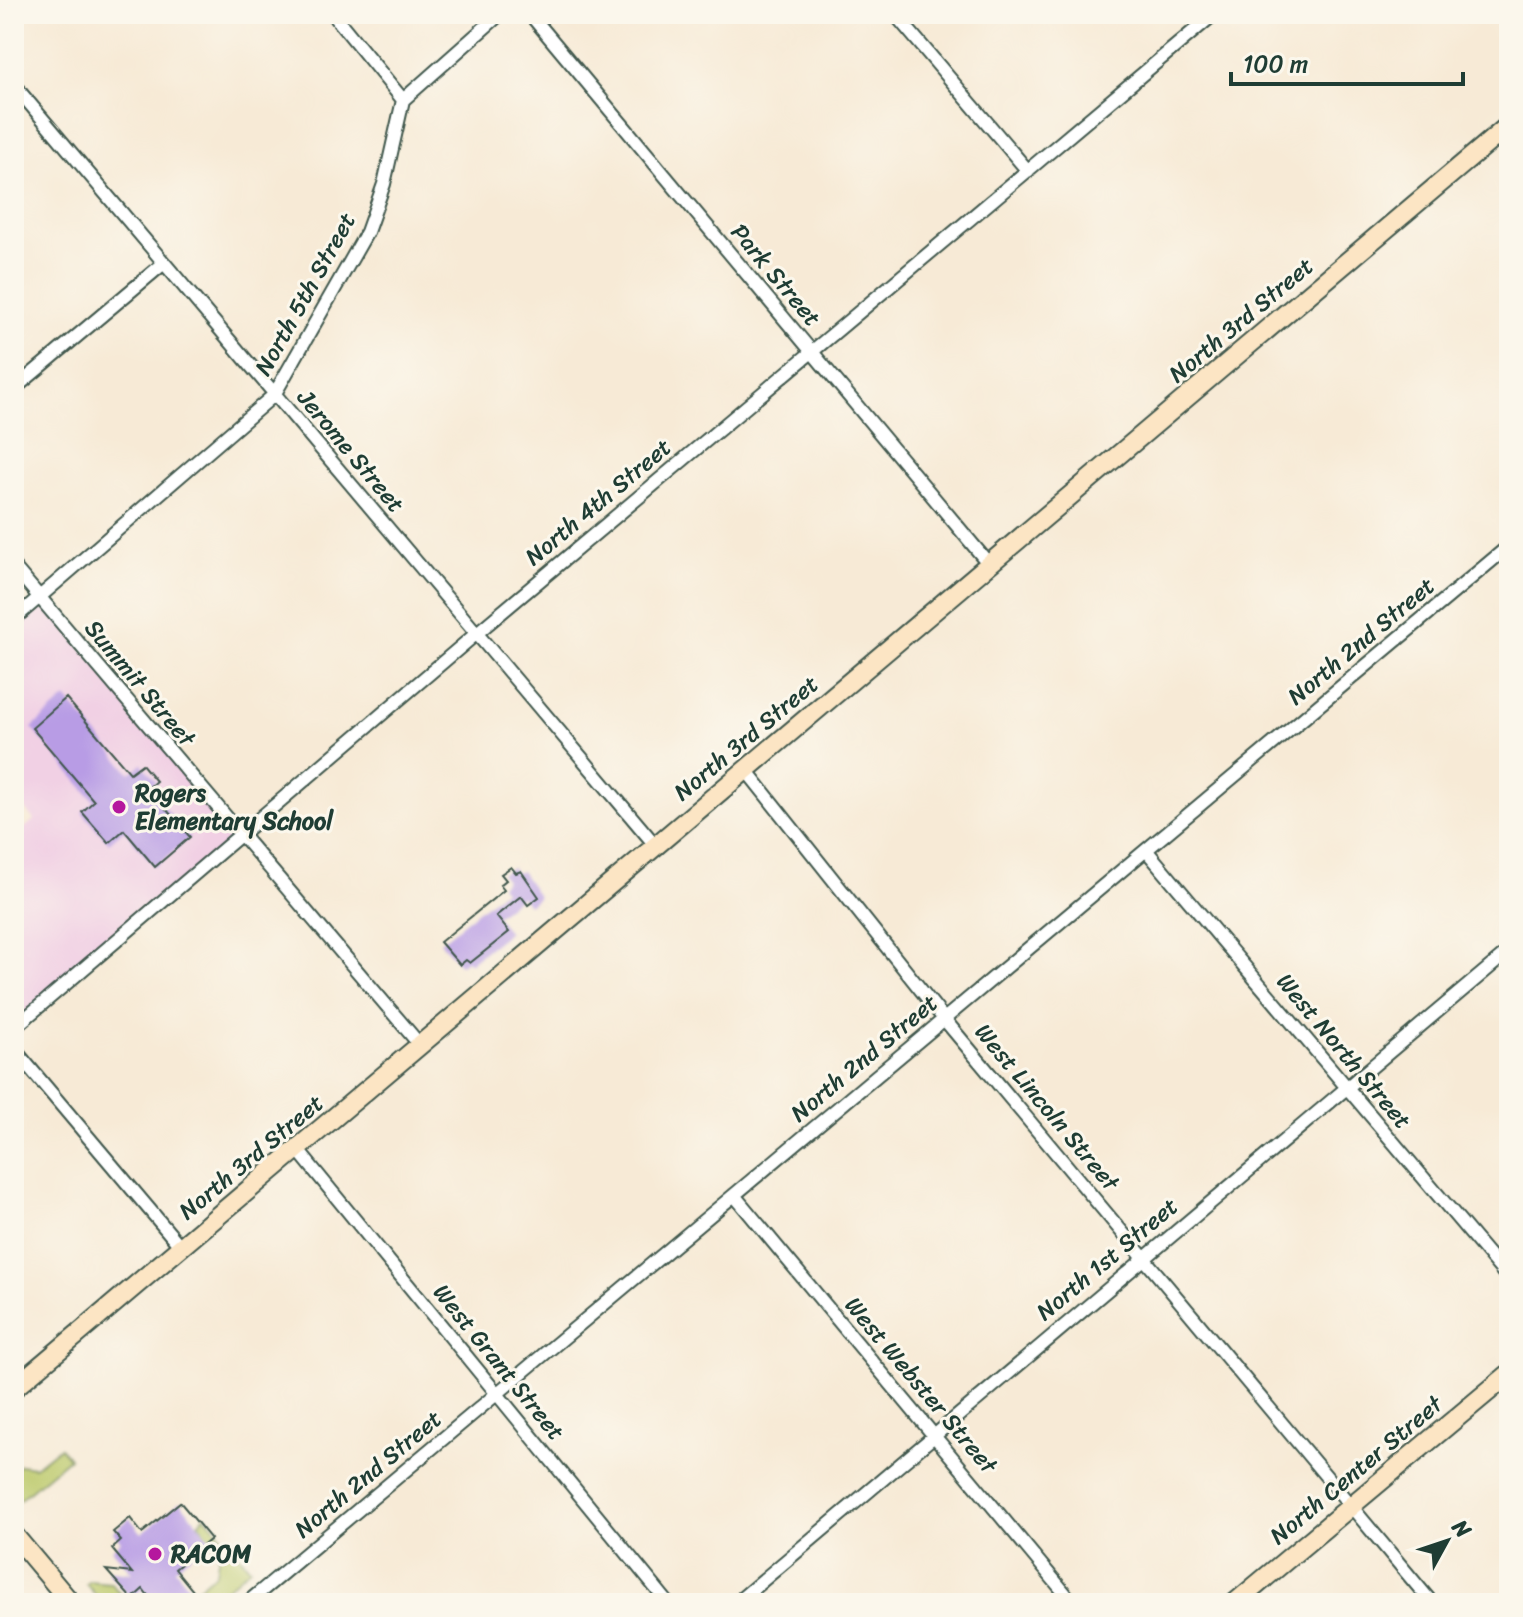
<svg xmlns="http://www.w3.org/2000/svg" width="1523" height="1617" font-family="Sriracha,sans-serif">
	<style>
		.built { fill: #f1d0e4 }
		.green { fill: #bcc96b; stroke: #6e8350; stroke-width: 2 }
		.building { fill: #b89ce5 }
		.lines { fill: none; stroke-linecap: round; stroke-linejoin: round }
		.street-casing { stroke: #3f574c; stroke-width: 16 }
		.secondary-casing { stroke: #3f574c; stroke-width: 22 }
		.street { stroke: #fff; stroke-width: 12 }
		.secondary { stroke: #fce5c4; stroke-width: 18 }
		.poi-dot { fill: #b5179e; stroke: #fbf7ec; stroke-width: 3 }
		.labels { text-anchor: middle; stroke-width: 6; stroke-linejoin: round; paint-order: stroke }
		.street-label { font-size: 24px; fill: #1f3d34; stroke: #fbf7ec }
		.poi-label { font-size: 24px; font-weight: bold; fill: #1f3d34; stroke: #fbf7ec; text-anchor: start }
	</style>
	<rect width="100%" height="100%" fill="#fbf7ec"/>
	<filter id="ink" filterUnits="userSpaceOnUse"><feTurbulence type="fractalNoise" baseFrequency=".0125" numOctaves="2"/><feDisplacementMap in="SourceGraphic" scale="16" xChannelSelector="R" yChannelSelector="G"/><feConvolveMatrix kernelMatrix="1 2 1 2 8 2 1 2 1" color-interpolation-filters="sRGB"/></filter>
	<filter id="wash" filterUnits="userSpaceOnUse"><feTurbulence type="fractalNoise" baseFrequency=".006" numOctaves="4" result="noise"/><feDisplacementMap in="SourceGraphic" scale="32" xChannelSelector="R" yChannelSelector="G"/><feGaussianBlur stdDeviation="1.8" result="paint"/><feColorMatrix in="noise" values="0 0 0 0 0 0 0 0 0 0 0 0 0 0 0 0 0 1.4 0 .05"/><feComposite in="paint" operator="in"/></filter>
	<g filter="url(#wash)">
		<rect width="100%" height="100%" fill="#f7ead6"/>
		<path class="built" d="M 40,597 L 239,837 L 14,1028 L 14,837 L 34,820 L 14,795 L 14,619 Z"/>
		<path class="green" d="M 60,1447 L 69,1458 L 17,1502 L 14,1499 L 14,1470 L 20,1465 L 35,1467 Z
			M 205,1516 L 250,1568 L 209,1603 L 180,1603 L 216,1573 L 219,1552 L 198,1523 Z
			M 89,1581 L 111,1583 L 127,1602 L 141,1599 L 150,1603 L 102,1603 L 86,1584 Z"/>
		<g id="blocks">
			<path class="building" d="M 66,698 L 130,773 L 142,764 L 156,781 L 148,788 L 190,837 L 155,867 L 124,830 L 109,843 L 82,812 L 94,801 L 32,728 Z
				M 511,867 L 516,873 L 521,871 L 539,897 L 528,905 L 521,896 L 496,916 L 509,932 L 470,963 L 466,960 L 460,965 L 440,942 L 504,890 L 500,885 L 506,880 L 501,874 Z
				M 180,1502 L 211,1539 L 175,1569 L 194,1592 L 180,1603 L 154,1603 L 143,1589 L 132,1599 L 106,1570 L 132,1573 L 112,1549 L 121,1541 L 113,1532 L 130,1518 L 142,1533 Z"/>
		</g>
	</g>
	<g filter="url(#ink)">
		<use href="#blocks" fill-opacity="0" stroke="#3f574c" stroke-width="2"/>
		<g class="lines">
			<defs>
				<path id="street" d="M 333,14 L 403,100
					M 530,14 L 989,564
					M 895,14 L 1028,171
					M 14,85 L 656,846
					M 14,389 L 164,263
					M 14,567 L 420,1045
					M 14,619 L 274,395 L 367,232 L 384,184 L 403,100 L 500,14
					M 746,770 L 944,1019 L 1432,1603
					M 1146,850 L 1509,1279
					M 14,1028 L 477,633 L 1214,14
					M 14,1049 L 181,1247
					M 297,1149 L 668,1603
					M 734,1195 L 1073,1603
					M 247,1603 L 1509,546
					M 736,1603 L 1509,951"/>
				<path id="secondary" d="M 14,1388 L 1509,125
					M 14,1535 L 71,1603
					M 1235,1603 L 1509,1374"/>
			</defs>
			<use href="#street" class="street-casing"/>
			<use href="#secondary" class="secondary-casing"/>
			<use href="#street" class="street"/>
			<use href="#secondary" class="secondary"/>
		</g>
	</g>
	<g class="poi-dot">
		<circle cx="119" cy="807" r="8"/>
		<circle cx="155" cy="1554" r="8"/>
	</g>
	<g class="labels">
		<g class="street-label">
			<text transform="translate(776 275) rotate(50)" y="8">Park Street</text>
			<text transform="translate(305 294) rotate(-61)" y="8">North 5th Street</text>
			<text transform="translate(1241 320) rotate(-40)" y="8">North 3rd Street</text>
			<text transform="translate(351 451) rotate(50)" y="8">Jerome Street</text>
			<text transform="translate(598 502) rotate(-40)" y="8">North 4th Street</text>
			<text transform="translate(1361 641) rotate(-40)" y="8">North 2nd Street</text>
			<text transform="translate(140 683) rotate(50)" y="8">Summit Street</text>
			<text transform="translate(746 738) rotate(-40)" y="8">North 3rd Street</text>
			<text transform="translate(1344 1051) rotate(50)" y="8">West North Street</text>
			<text transform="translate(864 1058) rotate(-40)" y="8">North 2nd Street</text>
			<text transform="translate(1047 1107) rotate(50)" y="8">West Lincoln Street</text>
			<text transform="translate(251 1157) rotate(-40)" y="8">North 3rd Street</text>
			<text transform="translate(1107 1259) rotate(-40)" y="8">North 1st Street</text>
			<text transform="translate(499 1362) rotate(51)" y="8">West Grant Street</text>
			<text transform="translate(921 1385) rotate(50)" y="8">West Webster Street</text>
			<text transform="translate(1356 1470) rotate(-40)" y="8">North Center Street</text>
			<text transform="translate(368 1474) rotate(-40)" y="8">North 2nd Street</text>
		</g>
		<g class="poi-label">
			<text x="135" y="801">Rogers<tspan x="135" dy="28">Elementary School</tspan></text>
			<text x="171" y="1562">RACOM</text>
		</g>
	</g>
	<rect width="1523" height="1617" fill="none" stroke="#fbf7ec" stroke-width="48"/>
	<g transform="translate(1447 1541) rotate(50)" stroke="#fbf7ec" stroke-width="6" paint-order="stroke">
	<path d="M0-6L14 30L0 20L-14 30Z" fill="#1f3d34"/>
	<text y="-12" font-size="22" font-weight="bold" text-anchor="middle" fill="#1f3d34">N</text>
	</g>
	<path d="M1231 72v12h232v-12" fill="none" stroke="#1f3d34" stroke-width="4"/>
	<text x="1243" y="72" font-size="24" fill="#1f3d34" stroke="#fbf7ec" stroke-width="6" paint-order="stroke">100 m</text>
</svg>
